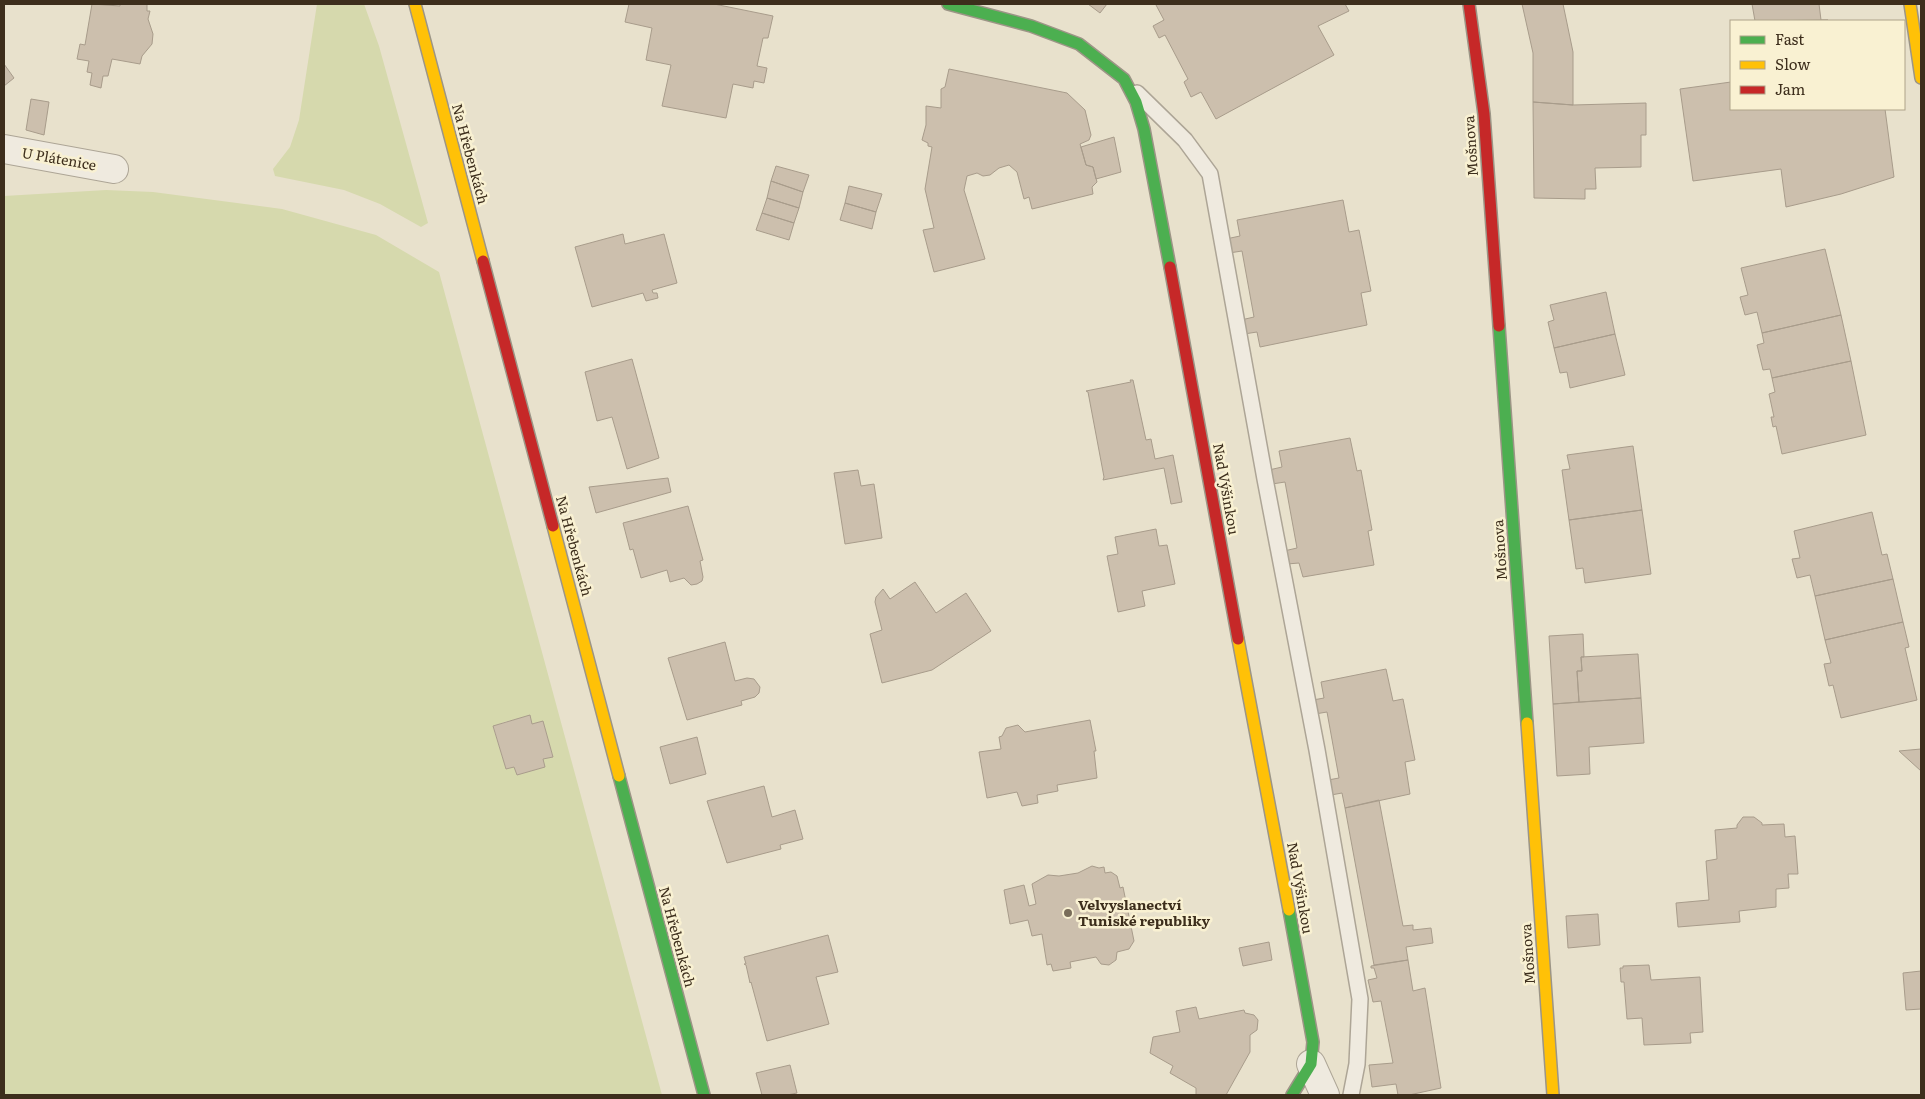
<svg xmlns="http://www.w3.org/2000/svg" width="1925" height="1099" font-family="Literata,serif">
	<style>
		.green { fill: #d6d9ad; fill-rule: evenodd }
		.building { fill: #ccbfad; stroke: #a89c8b }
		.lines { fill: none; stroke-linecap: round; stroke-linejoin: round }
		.lane-casing { stroke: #ada596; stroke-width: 18 }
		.street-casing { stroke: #ada596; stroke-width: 30 }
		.fast-casing { stroke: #9c9586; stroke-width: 14 }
		.slow-casing { stroke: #9c9586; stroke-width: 14 }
		.jam-casing { stroke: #9c9586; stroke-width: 14 }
		.lane { stroke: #efeadf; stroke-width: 15 }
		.street { stroke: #efeadf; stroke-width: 28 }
		.fast { stroke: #4caf50; stroke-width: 11 }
		.slow { stroke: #ffc107; stroke-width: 11 }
		.jam { stroke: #c62828; stroke-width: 11 }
		.poi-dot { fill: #796d5a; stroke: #f9f1d2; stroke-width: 2 }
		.labels { text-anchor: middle; stroke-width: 5; stroke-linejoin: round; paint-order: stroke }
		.street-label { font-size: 14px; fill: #3d2e1c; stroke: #f9f1d2 }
		.poi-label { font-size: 14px; font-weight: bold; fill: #3d2e1c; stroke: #f9f1d2; text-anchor: start }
	</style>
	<rect width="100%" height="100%" fill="#e8e1cc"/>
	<path class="green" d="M 317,4 L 364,4 L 379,46 L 428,223 L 421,227 L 380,204 L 344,190 L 275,176 L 273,169 L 290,147 L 299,120 Z
		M 106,190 L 153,192 L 282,209 L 376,235 L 439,272 L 662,1095 L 4,1095 L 4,196 ZM 530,716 L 532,724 L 543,721 L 553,756 L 543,759 L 545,767 L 517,775 L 514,767 L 506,769 L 493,727 L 504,722 Z"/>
	<path class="building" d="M 92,4 L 120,6 L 120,4 L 147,4 L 147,11 L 150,11 L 148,19 L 153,34 L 152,44 L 142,56 L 140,64 L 112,59 L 108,76 L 103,76 L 101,88 L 90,85 L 92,73 L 87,72 L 89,61 L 77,59 L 80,44 L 85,45 Z
		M 629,4 L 714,4 L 773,16 L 768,38 L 763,38 L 757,66 L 767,68 L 764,83 L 754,81 L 753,88 L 733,84 L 726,118 L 662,106 L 671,65 L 646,60 L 652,28 L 625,22 Z
		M 1088,4 L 1107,4 L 1100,13 Z
		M 1158,4 L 1345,4 L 1349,11 L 1318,26 L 1334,55 L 1216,119 L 1201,92 L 1191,97 L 1184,82 L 1188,79 L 1165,35 L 1159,38 L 1153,26 L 1164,20 L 1156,5 Z
		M 1522,4 L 1563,4 L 1573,52 L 1573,105 L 1533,102 L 1533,53 Z
		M 1752,4 L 1819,4 L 1821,20 L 1828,20 L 1755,21 Z
		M 4,64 L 14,78 L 4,86 Z
		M 949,69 L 1067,93 L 1085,110 L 1091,135 L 1089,140 L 1080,144 L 1086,165 L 1093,167 L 1097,182 L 1092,187 L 1093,194 L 1032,209 L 1029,197 L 1024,199 L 1017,172 L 1009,165 L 999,168 L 990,175 L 983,176 L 977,173 L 967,176 L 964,190 L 985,259 L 934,272 L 923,230 L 934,228 L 925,189 L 932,147 L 928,146 L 928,143 L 922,140 L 926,125 L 926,106 L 941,108 L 941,89 L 945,87 Z
		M 1731,82 L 1731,109 L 1885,109 L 1894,177 L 1841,194 L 1786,207 L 1781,169 L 1693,181 L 1680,89 Z
		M 31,99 L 49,102 L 44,135 L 26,130 Z
		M 1533,102 L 1573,105 L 1646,103 L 1646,135 L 1641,135 L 1641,167 L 1595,168 L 1596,189 L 1585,189 L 1585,199 L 1534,198 Z
		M 1114,137 L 1121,172 L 1096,179 L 1093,167 L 1086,165 L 1081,147 Z
		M 776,166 L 809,175 L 803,192 L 771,181 Z
		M 771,181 L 803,192 L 799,208 L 767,198 Z
		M 849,186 L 882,194 L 876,212 L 845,203 Z
		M 767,198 L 799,208 L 794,223 L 762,213 Z
		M 1343,200 L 1349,232 L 1359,230 L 1371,291 L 1361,293 L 1367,325 L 1260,347 L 1257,332 L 1244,334 L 1241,320 L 1254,317 L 1242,251 L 1229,253 L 1226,239 L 1240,236 L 1237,220 Z
		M 845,203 L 876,212 L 872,229 L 840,220 Z
		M 762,213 L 794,223 L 789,240 L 756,230 Z
		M 623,234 L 625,244 L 664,234 L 677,283 L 652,290 L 653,293 L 657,293 L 658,298 L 646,301 L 643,293 L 592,307 L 575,247 Z
		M 1825,249 L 1841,315 L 1762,333 L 1757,312 L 1745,315 L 1740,297 L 1748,295 L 1741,268 Z
		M 1606,292 L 1615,334 L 1554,348 L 1548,322 L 1554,320 L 1550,305 Z
		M 1841,315 L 1851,361 L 1772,378 L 1770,369 L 1763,370 L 1757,345 L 1764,343 L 1762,333 Z
		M 1615,334 L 1625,375 L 1570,388 L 1567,372 L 1560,373 L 1554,348 Z
		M 632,359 L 659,458 L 627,469 L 612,417 L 597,421 L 585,372 Z
		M 1851,361 L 1866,435 L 1782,454 L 1776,426 L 1773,427 L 1771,417 L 1774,417 L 1769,394 L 1775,392 L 1772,378 Z
		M 1130,380 L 1133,380 L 1146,440 L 1151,439 L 1155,459 L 1173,455 L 1182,502 L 1171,504 L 1164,468 L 1103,480 L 1104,477 L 1088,392 L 1086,391 L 1131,382 Z
		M 1350,438 L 1357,471 L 1361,470 L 1372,530 L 1368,531 L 1374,565 L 1303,577 L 1299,563 L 1287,564 L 1284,551 L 1297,548 L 1285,482 L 1272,484 L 1269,470 L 1282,467 L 1279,451 Z
		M 1633,446 L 1642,510 L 1569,520 L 1562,470 L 1570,469 L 1567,455 Z
		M 858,470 L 861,486 L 874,484 L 882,538 L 845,544 L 834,473 Z
		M 668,478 L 671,492 L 596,513 L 589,487 Z
		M 688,506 L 703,560 L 700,561 L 703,577 L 702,581 L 697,584 L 691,585 L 684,578 L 670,582 L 667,570 L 641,578 L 633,549 L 630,550 L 623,523 Z
		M 1642,510 L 1651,574 L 1585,583 L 1583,568 L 1576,569 L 1569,520 Z
		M 1872,512 L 1882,555 L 1887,554 L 1893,579 L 1815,596 L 1810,575 L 1797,578 L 1792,559 L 1800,558 L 1794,531 Z
		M 1156,529 L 1159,546 L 1167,545 L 1175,584 L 1142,591 L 1145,606 L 1118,612 L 1107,556 L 1118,554 L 1115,537 Z
		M 1893,579 L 1903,622 L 1825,640 L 1815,596 Z
		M 915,582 L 936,613 L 966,593 L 991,631 L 932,670 L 882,683 L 870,634 L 882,630 L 875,602 L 876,597 L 883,589 L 890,599 Z
		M 1903,622 L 1909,647 L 1905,648 L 1917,700 L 1841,718 L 1833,685 L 1829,686 L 1824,664 L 1831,663 L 1825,640 Z
		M 1583,634 L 1584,657 L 1581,657 L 1582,671 L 1577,671 L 1579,702 L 1553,704 L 1549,636 Z
		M 725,642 L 735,681 L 747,678 L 754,679 L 760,687 L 759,693 L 755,697 L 741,701 L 742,705 L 687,720 L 668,658 Z
		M 1638,654 L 1641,698 L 1579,702 L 1577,671 L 1582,671 L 1581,657 Z
		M 1386,669 L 1393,701 L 1403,699 L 1415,760 L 1405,762 L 1410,794 L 1345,808 L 1342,793 L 1331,795 L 1328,780 L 1339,778 L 1327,712 L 1315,714 L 1313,700 L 1324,698 L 1321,682 Z
		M 1641,698 L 1644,743 L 1589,747 L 1590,774 L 1557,776 L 1553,704 Z
		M 530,715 L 532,724 L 543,721 L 553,757 L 543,759 L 545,767 L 517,775 L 514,767 L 506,769 L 493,726 Z
		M 1090,720 L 1096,751 L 1094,751 L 1097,778 L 1057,785 L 1058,791 L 1037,795 L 1038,803 L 1022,806 L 1017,792 L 987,798 L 979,752 L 1001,749 L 999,737 L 1002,736 L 1006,728 L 1018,725 L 1025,732 Z
		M 697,737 L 706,774 L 670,784 L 660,747 Z
		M 1921,749 L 1921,771 L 1899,751 Z
		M 764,786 L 772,817 L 795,810 L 803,839 L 780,845 L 781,849 L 727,863 L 707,801 Z
		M 1379,800 L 1403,926 L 1413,925 L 1413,930 L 1431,928 L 1433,943 L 1406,947 L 1408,960 L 1374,965 L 1345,808 Z
		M 1743,817 L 1754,817 L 1762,823 L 1762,825 L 1784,824 L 1785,837 L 1795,836 L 1798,874 L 1788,874 L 1789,888 L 1776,889 L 1776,907 L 1739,911 L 1740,922 L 1678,927 L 1676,903 L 1709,900 L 1706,861 L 1717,859 L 1715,830 L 1737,828 L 1737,825 Z
		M 1092,866 L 1099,868 L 1104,867 L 1105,873 L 1111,872 L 1117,876 L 1120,888 L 1123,887 L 1134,941 L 1129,949 L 1117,952 L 1116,960 L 1109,965 L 1101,964 L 1096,957 L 1070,962 L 1071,968 L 1053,971 L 1051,964 L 1047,965 L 1042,934 L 1032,936 L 1028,920 L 1010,924 L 1004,890 L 1024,885 L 1029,906 L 1036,904 L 1032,884 L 1048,875 L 1059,876 L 1078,873 Z
		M 1598,914 L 1600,945 L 1568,948 L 1566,916 Z
		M 828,935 L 838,972 L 816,977 L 829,1024 L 767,1041 L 751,982 L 750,983 L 746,965 L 744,964 L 746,964 L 744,957 Z
		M 1269,942 L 1272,960 L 1243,966 L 1239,948 Z
		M 1408,960 L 1413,991 L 1425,988 L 1441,1088 L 1409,1095 L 1398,1095 L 1396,1084 L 1372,1087 L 1369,1065 L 1393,1063 L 1381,1001 L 1373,1002 L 1368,980 L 1377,978 L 1374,968 L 1371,968 L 1371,966 Z
		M 1649,965 L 1651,980 L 1700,977 L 1703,1032 L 1690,1033 L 1691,1043 L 1644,1045 L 1642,1018 L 1627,1019 L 1624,982 L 1621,982 L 1620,968 L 1623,968 L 1623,966 Z
		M 1921,971 L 1921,1009 L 1906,1010 L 1903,973 Z
		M 1196,1007 L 1199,1019 L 1244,1010 L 1245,1013 L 1254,1015 L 1258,1020 L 1257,1030 L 1250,1035 L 1250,1052 L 1226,1095 L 1196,1095 L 1196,1088 L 1170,1073 L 1173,1066 L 1150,1053 L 1153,1037 L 1180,1032 L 1176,1011 Z
		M 790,1065 L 797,1093 L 787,1095 L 762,1095 L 756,1073 Z"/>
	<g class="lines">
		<defs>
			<path id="lane" d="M 1137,93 L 1185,140 L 1210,174 L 1265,479 L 1317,750 L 1360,999 L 1357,1064 L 1351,1095"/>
			<path id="street" d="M 4,149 L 114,169
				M 1311,1064 L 1325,1095"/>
			<path id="fast" d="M 948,4 L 1031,26 L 1079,44 L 1124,79 L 1136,102 L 1144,129 L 1170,267
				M 1499,326 L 1527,723
				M 619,776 L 704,1095
				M 1289,910 L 1313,1042 L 1311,1064 L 1292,1095"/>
			<path id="slow" d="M 415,4 L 483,261
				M 1910,4 L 1921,78
				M 553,526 L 619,776
				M 1238,639 L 1289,910
				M 1527,723 L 1553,1095"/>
			<path id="jam" d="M 1469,4 L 1484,114 L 1499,326
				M 483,261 L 553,526
				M 1170,267 L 1238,639"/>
		</defs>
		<use href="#lane" class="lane-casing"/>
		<use href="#street" class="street-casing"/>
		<use href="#fast" class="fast-casing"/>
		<use href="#slow" class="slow-casing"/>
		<use href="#jam" class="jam-casing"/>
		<use href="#lane" class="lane"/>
		<use href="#street" class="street"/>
		<use href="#fast" class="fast"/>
		<use href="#slow" class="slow"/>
		<use href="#jam" class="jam"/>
	</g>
	<circle class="poi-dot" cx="1068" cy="913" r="5"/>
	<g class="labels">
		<g class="street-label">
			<text transform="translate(1471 146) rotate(-94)" y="5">Mošnova</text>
			<text transform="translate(470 154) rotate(75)" y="5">Na Hřebenkách</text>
			<text transform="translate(59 159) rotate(10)" y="5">U Plátenice</text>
			<text transform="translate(1226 489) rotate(80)" y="5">Nad Výšinkou</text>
			<text transform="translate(574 546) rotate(75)" y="5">Na Hřebenkách</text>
			<text transform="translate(1500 550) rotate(-94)" y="5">Mošnova</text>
			<text transform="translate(1300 888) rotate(80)" y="5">Nad Výšinkou</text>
			<text transform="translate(677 937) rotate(75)" y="5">Na Hřebenkách</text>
			<text transform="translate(1528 954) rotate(-94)" y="5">Mošnova</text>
		</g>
		<g class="poi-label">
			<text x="1078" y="910">Velvyslanectví<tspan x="1078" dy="16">Tuniské republiky</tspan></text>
		</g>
	</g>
	<rect width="1925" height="1099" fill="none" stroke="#3d2e1c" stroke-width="10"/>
	<rect x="1730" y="20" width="175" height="90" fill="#f9f1d2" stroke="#aea389"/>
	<rect x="1740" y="36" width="25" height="8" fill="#4caf50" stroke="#aea389"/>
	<text x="1775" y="45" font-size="15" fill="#3d2e1c">Fast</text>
	<rect x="1740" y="61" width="25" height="8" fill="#ffc107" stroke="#aea389"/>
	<text x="1775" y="70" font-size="15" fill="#3d2e1c">Slow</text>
	<rect x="1740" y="86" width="25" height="8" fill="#c62828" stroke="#aea389"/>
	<text x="1775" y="95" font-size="15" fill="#3d2e1c">Jam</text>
</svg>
